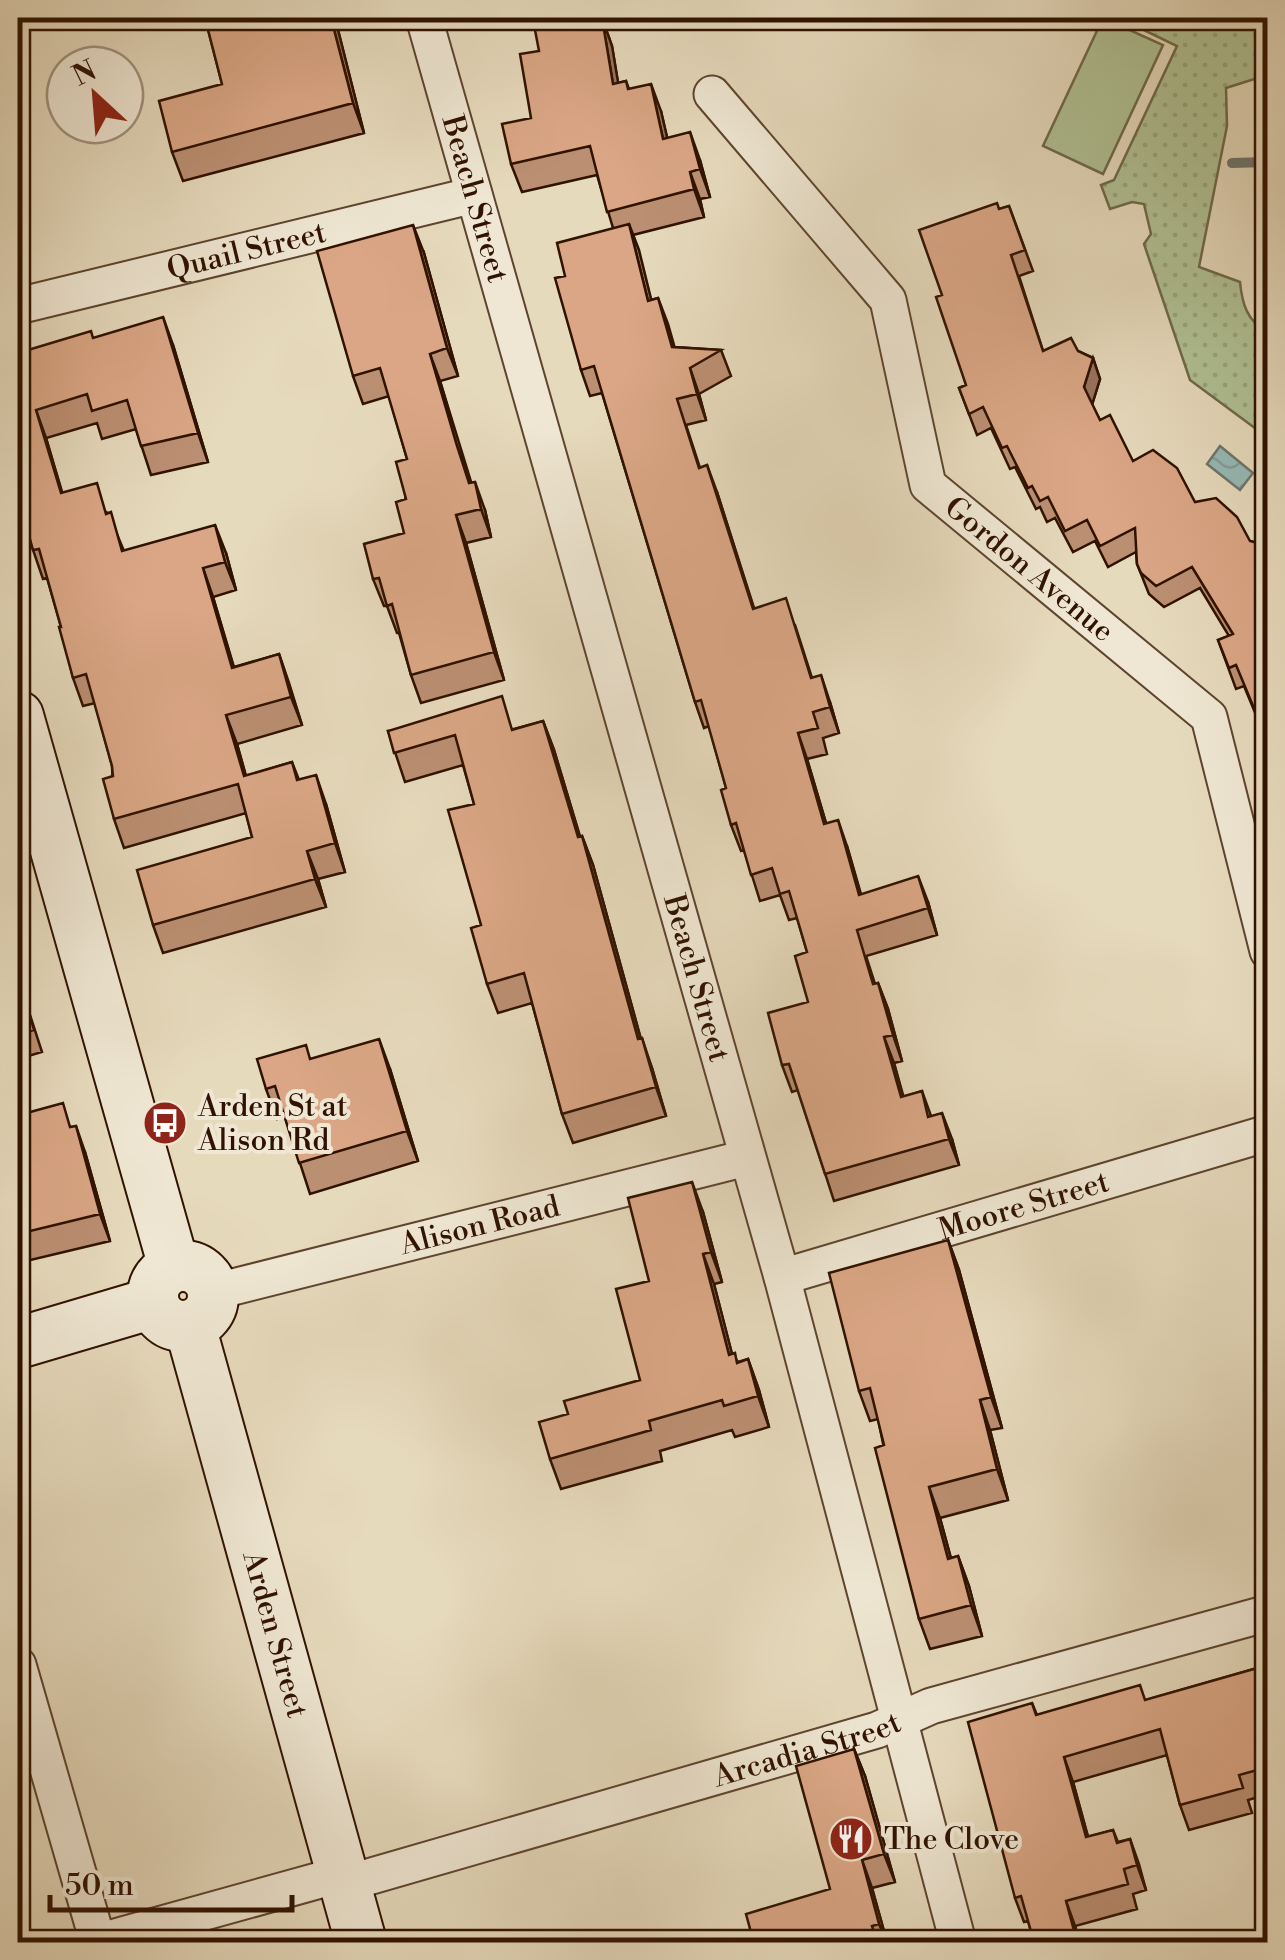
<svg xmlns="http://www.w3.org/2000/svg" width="1285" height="1960" font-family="'Libre Bodoni',serif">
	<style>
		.grass { fill: url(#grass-dots); stroke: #706a4a; stroke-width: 2.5 }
		.pitch { fill: #b0c194; stroke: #706a4a; stroke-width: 2.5 }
		.water { fill: url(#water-waves); stroke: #6e776e; stroke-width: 2.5 }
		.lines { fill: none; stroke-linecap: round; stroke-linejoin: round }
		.stream { stroke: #6e776e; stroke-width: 10 }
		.street-casing { stroke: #5e442f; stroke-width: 39 }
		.secondary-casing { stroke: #301200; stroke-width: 54 }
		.street { stroke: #efe7d3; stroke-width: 35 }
		.secondary { stroke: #efe7d3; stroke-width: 50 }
		.wall { fill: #bb8f72; stroke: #301200; stroke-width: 2.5 }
		.shaded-wall { fill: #99745d; stroke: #301200; stroke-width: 2.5 }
		.building { fill: #daa685; stroke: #301200; stroke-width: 2.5 }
		.labels { text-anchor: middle; stroke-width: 8; stroke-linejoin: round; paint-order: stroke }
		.street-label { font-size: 30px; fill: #301200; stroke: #efe7d3 }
		.poi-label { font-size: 30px; fill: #301200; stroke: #efe7d3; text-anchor: start }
	</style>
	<defs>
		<pattern id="grass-dots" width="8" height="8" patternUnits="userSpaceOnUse" patternTransform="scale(2.5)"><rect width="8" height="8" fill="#b0c194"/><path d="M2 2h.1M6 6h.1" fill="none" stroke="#98a57e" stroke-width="1.8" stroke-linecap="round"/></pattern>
		<pattern id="water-waves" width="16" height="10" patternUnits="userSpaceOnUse" patternTransform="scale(2.5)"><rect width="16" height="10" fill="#97bab7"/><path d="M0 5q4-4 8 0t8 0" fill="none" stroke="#829f9c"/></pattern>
	</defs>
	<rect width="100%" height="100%" fill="#e6dabc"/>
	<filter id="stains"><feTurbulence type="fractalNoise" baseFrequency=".002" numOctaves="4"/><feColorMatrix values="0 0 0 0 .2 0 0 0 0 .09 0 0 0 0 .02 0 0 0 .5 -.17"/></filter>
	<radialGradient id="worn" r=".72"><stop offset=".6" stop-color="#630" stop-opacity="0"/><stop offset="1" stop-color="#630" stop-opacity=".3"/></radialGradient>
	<path class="grass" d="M 1119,18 L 1267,18 L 1267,75 L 1226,88 L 1227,126 L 1199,267 L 1240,282 C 1242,302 1247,323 1267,330 L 1267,437 L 1190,380 L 1144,244 L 1151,234 L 1144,204 L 1132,202 L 1110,209 L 1101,185 L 1114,180 L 1177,46 Z"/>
	<path class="pitch" d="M 1103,18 L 1163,45 L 1103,174 L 1043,146 Z"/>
	<path class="water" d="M 1220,446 L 1253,473 L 1240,490 L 1207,464 Z"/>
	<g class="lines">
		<path class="stream" d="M 1232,163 L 1268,162"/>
		<defs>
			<g id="street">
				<path id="s1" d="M 424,18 L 782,1277 L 958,1942"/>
				<path id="s2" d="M 712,94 L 888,300 L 928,485 L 1209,717 L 1268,951"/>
				<path id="s3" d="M 18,306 L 474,195"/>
				<path id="s4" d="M 782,1277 L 1268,1133"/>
				<path id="s5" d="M 213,1292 L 746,1158"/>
				<path d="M 18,1665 L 98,1942"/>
				<path id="s6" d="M 344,1884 L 877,1730 L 931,1706 L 1268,1613"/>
				<path d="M 97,1942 L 342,1874"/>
			</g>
			<g id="secondary">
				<path d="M 18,716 L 174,1267"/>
				<circle cx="183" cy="1296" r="30"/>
				<path id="s7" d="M 190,1326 L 361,1942"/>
				<path d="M 18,1343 L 153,1303"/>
			</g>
		</defs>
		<use href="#street" class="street-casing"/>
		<use href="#secondary" class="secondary-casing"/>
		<use href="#street" class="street"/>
		<use href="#secondary" class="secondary"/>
	</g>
	<path class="wall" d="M 205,18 L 335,18 L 364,133 L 183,181 L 172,152 L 222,84 Z
		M 602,18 L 612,46 L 618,83 L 626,81 L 629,89 L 661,111 L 667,138 L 700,160 L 710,197 L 700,199 L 704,217 L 633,235 L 651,300 L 658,298 L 674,347 L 721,350 L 731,376 L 699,394 L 706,420 L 686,425 L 700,468 L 717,492 L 754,608 L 795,625 L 812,678 L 830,702 L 839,733 L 823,738 L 827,754 L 807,759 L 826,823 L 847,846 L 861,894 L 928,902 L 937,935 L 866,956 L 875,984 L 878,983 L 888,1009 L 902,1061 L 894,1063 L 903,1097 L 922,1091 L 931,1116 L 952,1139 L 959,1165 L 834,1201 L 798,1090 L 792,1092 L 782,1065 L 808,1002 L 807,952 L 797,918 L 789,920 L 780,895 L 760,901 L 744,850 L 741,851 L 731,825 L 726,788 L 709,726 L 704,728 L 695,702 L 602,393 L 590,396 L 581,370 L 565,276 L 613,228 L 597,175 L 522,192 L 511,164 L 531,118 L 539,51 Z
		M 1009,206 L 1033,271 L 1019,276 L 1043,351 L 1078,351 L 1093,358 L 1100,379 L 1092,405 L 1100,420 L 1133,461 L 1250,541 L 1268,546 L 1268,744 L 1244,686 L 1236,689 L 1218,640 L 1229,636 L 1200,588 L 1164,607 L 1149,594 L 1137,564 L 1136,552 L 1108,567 L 1095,541 L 1073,552 L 1055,518 L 1047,522 L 1040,507 L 1036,509 L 1015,467 L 1010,469 L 991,428 L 977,435 L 959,388 L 966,385 L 942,295 L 999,209 Z
		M 424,253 L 458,376 L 440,381 L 467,473 L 470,483 L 485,510 L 491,537 L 466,543 L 504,680 L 421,703 L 411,675 L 399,633 L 397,633 L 387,606 L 384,606 L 373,579 L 404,533 L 407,459 L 389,396 L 363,404 L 353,376 Z
		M 94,338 L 173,345 L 208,462 L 151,475 L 136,429 L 102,439 L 97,423 L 46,438 L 62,493 L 108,513 L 124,551 L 226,553 L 236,590 L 213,597 L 234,667 L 279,654 L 302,725 L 237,744 L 246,776 L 292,762 L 299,780 L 326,804 L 345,872 L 318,879 L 326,907 L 163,953 L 153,925 L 252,837 L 246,813 L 124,848 L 114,819 L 112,766 L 95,703 L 83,706 L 73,678 L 61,627 L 47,578 L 43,579 L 33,550 L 22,511 L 18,512 L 18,353 Z
		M 543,721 L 554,750 L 580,837 L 582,836 L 593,865 L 641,1039 L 652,1068 L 666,1116 L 573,1143 L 562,1114 L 532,1003 L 498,1013 L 487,984 L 481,925 L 474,804 L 463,765 L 405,782 L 388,731 L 514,729 Z
		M 18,978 L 42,1052 L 18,1059 Z
		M 311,1059 L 390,1069 L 418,1161 L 310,1194 L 285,1117 L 277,1119 L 266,1089 Z
		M 72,1127 L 85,1152 L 110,1241 L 18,1263 L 18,1132 Z
		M 703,1212 L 722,1282 L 714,1284 L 732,1354 L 738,1362 L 748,1359 L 759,1390 L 769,1427 L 735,1437 L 732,1430 L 660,1451 L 662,1461 L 561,1489 L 550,1459 L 568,1414 L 640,1380 L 649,1281 Z
		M 948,1240 L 959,1270 L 1002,1428 L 990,1430 L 1008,1500 L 940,1518 L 951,1558 L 958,1556 L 969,1586 L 982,1636 L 930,1649 L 919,1619 L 878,1419 L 870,1421 L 859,1391 Z
		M 1268,1665 L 1268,1794 L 1248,1800 L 1252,1813 L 1189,1830 L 1180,1805 L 1167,1755 L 1073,1782 L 1088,1837 L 1113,1830 L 1118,1842 L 1130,1839 L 1146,1890 L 1133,1894 L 1137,1909 L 1075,1926 L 1080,1942 L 1034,1942 L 1028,1921 L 1024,1922 L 1015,1898 L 1032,1703 L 1037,1715 L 1146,1700 Z
		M 854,1749 L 865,1776 L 895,1882 L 872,1888 L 887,1942 L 750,1942 L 752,1936 L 830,1889 Z"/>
	<path class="shaded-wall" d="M 331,18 L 335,18 L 364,133 L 353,103 Z
		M 602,18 L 612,46 L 623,112 L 613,84 Z
		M 651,84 L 661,111 L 674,167 L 663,139 Z
		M 690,132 L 700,160 L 710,197 L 700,169 Z
		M 690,172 L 700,199 L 704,217 L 694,189 Z
		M 629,224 L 639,250 L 658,327 L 648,301 Z
		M 413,225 L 424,253 L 458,376 L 447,348 Z
		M 658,298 L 668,324 L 682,373 L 672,347 Z
		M 163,317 L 173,345 L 208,462 L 198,433 Z
		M 430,354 L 440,381 L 480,511 L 457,446 Z
		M 1093,358 L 1100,379 L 1091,408 L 1084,387 Z
		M 690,368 L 699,394 L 706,420 L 697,394 Z
		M 36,410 L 46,438 L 71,522 L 61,493 Z
		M 707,465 L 717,492 L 762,635 L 753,609 Z
		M 475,482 L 485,510 L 491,537 L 481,509 Z
		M 456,515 L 466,543 L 504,680 L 494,652 Z
		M 215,525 L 226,553 L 236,590 L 225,562 Z
		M 203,568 L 213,597 L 242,696 L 232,668 Z
		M 279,654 L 289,683 L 302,725 L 291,697 Z
		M 821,675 L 830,702 L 839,733 L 830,707 Z
		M 226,715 L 237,744 L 254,805 L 244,776 Z
		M 543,721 L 554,750 L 589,866 L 578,837 Z
		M 798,733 L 807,759 L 834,850 L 824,824 Z
		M 316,775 L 326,804 L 345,872 L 335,843 Z
		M 838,820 L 847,846 L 868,921 L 859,895 Z
		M 582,836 L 593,865 L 649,1069 L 638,1039 Z
		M 307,851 L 318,879 L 326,907 L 315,879 Z
		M 918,876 L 928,902 L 937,935 L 928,908 Z
		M 878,983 L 888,1009 L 902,1061 L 893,1035 Z
		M 884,1037 L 894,1063 L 911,1123 L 901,1097 Z
		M 642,1038 L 652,1068 L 666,1116 L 656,1087 Z
		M 379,1039 L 390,1069 L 418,1161 L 407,1131 Z
		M 942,1113 L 952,1139 L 959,1165 L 949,1139 Z
		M 76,1126 L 85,1152 L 110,1241 L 100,1214 Z
		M 692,1182 L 703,1212 L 722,1282 L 711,1252 Z
		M 948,1240 L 959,1270 L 1002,1428 L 991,1397 Z
		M 703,1254 L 714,1284 L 740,1385 L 729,1355 Z
		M 748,1359 L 759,1390 L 769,1427 L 758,1396 Z
		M 980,1400 L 990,1430 L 1008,1500 L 997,1469 Z
		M 929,1487 L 940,1518 L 959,1589 L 948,1559 Z
		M 958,1556 L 969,1586 L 982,1636 L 971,1605 Z
		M 854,1749 L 865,1776 L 895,1882 L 884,1854 Z
		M 1064,1757 L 1073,1782 L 1095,1862 L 1086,1837 Z
		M 1130,1839 L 1139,1864 L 1146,1890 L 1137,1865 Z
		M 862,1860 L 872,1888 L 887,1942 L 879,1924 Z
		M 1066,1901 L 1075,1926 L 1080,1942 L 1077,1942 Z"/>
	<path class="building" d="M 205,18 L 331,18 L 353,103 L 172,152 L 159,101 L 222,84 Z
		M 602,18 L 613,84 L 626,81 L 628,89 L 651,84 L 663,139 L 690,132 L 700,169 L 690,172 L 694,189 L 607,212 L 590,146 L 511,164 L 502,124 L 531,118 L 520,54 L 539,51 L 535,30 Z
		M 997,203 L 999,209 L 1009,206 L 1025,250 L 1011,255 L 1043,351 L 1071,338 L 1078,351 L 1093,358 L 1084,387 L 1100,420 L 1110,415 L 1133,461 L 1153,450 L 1177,468 L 1195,502 L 1216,498 L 1237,517 L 1250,541 L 1268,546 L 1268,742 L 1236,665 L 1229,668 L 1218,640 L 1233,634 L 1192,567 L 1156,586 L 1141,573 L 1137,564 L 1135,528 L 1100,546 L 1087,520 L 1065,531 L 1048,497 L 1040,501 L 1032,486 L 1028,488 L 1007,446 L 1002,448 L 983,407 L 969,414 L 959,388 L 966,385 L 936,297 L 942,295 L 919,230 Z
		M 629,224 L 648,301 L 658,298 L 672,347 L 721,350 L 690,368 L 697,394 L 677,399 L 699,468 L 707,465 L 753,609 L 786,598 L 811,678 L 821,675 L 830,707 L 813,712 L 818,728 L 798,733 L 824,824 L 838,820 L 859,895 L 918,876 L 928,908 L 857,930 L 873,984 L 878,983 L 893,1035 L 884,1037 L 901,1097 L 922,1091 L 928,1117 L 942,1113 L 949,1139 L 825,1174 L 789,1064 L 782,1065 L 768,1013 L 808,1002 L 795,956 L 807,952 L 789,891 L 780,894 L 772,868 L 751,875 L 736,823 L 731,825 L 721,790 L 726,788 L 701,700 L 695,702 L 594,366 L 581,370 L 555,278 L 565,276 L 557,243 Z
		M 413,225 L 447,348 L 430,354 L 457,446 L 469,483 L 475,482 L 481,509 L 456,515 L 494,652 L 411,675 L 392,604 L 387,606 L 379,578 L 373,579 L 364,544 L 404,533 L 396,502 L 406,499 L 396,462 L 407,459 L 380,368 L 353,376 L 317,251 Z
		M 163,317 L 198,433 L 141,446 L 127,400 L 92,411 L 87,394 L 36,410 L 61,493 L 97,483 L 106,514 L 111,512 L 122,551 L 215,525 L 225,562 L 203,568 L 232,668 L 279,654 L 291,697 L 226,715 L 244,776 L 292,762 L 297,780 L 316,775 L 335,843 L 307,851 L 315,879 L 153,925 L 137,870 L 252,837 L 238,784 L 114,819 L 103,779 L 113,776 L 112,766 L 86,674 L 73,678 L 59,627 L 61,627 L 39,549 L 33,550 L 18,496 L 18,353 L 91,331 L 93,338 Z
		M 502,696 L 512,730 L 543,721 L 578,837 L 582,836 L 638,1039 L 642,1038 L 656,1087 L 562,1114 L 524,973 L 487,984 L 471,928 L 481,925 L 448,810 L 474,804 L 455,735 L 394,753 L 388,731 Z
		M 18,985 L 21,997 L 24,996 L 34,1030 L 18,1035 Z
		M 379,1039 L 407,1131 L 299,1163 L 275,1086 L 266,1089 L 257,1059 L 306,1045 L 310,1059 Z
		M 63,1103 L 70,1127 L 76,1126 L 100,1214 L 18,1234 L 18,1132 L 27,1130 L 23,1114 Z
		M 692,1182 L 711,1252 L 703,1254 L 729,1355 L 735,1353 L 737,1363 L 748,1359 L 758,1396 L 724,1406 L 722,1400 L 649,1421 L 651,1430 L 550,1459 L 539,1422 L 568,1414 L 564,1401 L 640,1380 L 616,1289 L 649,1281 L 628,1198 Z
		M 948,1240 L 991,1397 L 980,1400 L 997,1469 L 929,1487 L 948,1559 L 958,1556 L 971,1605 L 919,1619 L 875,1448 L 884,1445 L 870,1388 L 859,1391 L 829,1273 Z
		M 1268,1665 L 1268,1767 L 1239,1775 L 1243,1788 L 1180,1805 L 1160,1729 L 1064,1757 L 1086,1837 L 1113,1830 L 1117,1843 L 1130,1839 L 1137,1865 L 1124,1869 L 1128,1884 L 1066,1901 L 1077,1942 L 1034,1942 L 1021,1896 L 1015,1898 L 968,1722 L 1032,1703 L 1036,1715 L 1140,1685 L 1145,1700 Z
		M 854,1749 L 884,1854 L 862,1860 L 879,1924 L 872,1926 L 877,1942 L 750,1942 L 749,1938 L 752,1936 L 746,1914 L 830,1889 L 796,1766 Z"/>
	<defs>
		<symbol id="bus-disc" viewBox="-11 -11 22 22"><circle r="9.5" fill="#8f2418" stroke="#efe7d3"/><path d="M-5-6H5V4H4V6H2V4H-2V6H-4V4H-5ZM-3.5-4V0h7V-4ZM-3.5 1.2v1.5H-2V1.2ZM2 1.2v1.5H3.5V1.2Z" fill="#fff"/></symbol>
		<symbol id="restaurant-disc" viewBox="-11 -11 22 22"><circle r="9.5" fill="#8f2418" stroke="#efe7d3"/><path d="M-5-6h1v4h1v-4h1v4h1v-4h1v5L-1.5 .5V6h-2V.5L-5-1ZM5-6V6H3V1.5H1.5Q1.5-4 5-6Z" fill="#fff"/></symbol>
	</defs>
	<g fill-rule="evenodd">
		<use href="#bus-disc" x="140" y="1098" width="50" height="50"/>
		<use href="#restaurant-disc" x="826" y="1814" width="50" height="50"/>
	</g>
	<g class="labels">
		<g class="street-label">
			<text dy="10" stroke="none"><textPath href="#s1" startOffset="188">Beach Street</textPath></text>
			<text dy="10" stroke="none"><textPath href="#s3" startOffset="235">Quail Street</textPath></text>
			<text dy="10" stroke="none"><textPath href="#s2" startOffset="592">Gordon Avenue</textPath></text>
			<text dy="10" stroke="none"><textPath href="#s1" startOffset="998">Beach Street</textPath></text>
			<text dy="10" stroke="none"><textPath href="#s4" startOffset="252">Moore Street</textPath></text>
			<text dy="10" stroke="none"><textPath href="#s5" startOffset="275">Alison Road</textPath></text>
			<text dy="10" stroke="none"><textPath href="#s7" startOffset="320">Arden Street</textPath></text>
			<text dy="10" stroke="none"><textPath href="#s6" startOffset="482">Arcadia Street</textPath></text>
		</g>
		<g class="poi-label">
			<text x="198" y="1116">Arden St at<tspan x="198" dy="34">Alison Rd</tspan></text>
			<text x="884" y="1849">The Clove</text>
		</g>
	</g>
	<rect width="1285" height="1960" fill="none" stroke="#e6dabc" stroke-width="60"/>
	<rect x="20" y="20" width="1245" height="1920" fill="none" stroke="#301200" stroke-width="5"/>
	<rect x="30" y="30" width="1225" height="1900" fill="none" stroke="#301200" stroke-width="2.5"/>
	<g transform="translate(95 95) rotate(334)"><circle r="48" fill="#efe7d3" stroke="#a3927f" stroke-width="2.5"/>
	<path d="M0-8L18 38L0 25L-18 38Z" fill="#8f2418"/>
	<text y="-15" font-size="28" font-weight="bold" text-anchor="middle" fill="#301200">N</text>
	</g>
	<path d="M50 1895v15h242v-15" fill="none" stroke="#301200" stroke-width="5"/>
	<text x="65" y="1895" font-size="30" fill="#301200" stroke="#efe7d3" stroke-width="8" paint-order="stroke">50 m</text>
	<rect width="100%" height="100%" filter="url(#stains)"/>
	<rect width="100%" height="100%" fill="url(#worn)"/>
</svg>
